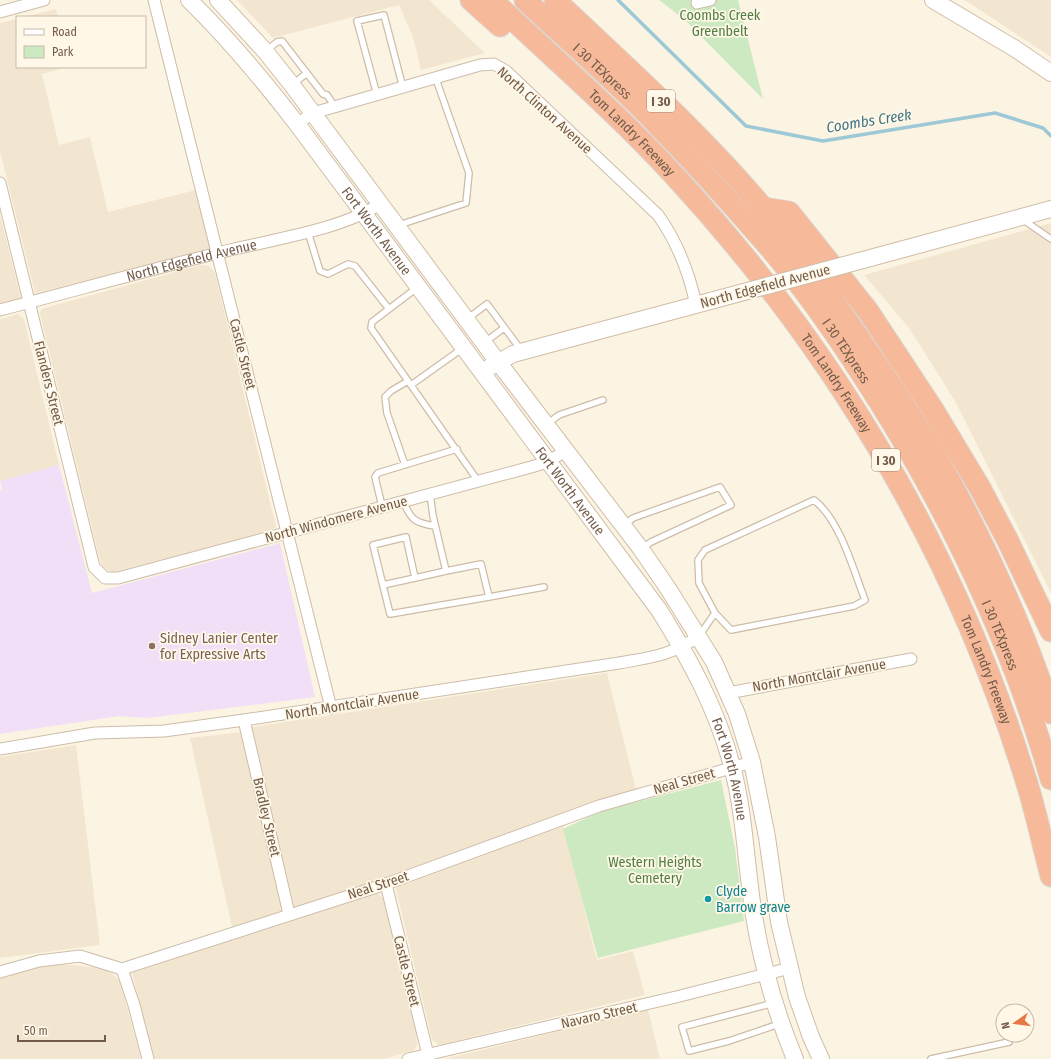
<svg xmlns="http://www.w3.org/2000/svg" width="1051" height="1059" font-family="'Fira Sans Condensed',sans-serif">
	<style>
		.residential { fill: #f3e6d0 }
		.education { fill: #f1dff8 }
		.green { fill: #cde9c1 }
		.lines { fill: none; stroke-linecap: round; stroke-linejoin: round }
		.stream { stroke: #9dc9d7; stroke-width: 3.5 }
		.lane-casing { stroke: #cdbca9; stroke-width: 8 }
		.street-casing { stroke: #cdbca9; stroke-width: 13 }
		.secondary-casing { stroke: #d0bda7; stroke-width: 18 }
		.highway-casing { stroke: #dbd4d0; stroke-width: 23 }
		.lane { stroke: #fff; stroke-width: 5.5 }
		.street { stroke: #fff; stroke-width: 11 }
		.secondary { stroke: #fff; stroke-width: 16 }
		.highway { stroke: #f6b999; stroke-width: 21 }
		.secondary-bridge-casing { stroke: #d0bda7; stroke-width: 18; stroke-linecap: butt }
		.secondary-bridge { stroke: #fff; stroke-width: 16 }
		.education-dot { fill: #8d6e63; stroke: #fff8e8; stroke-width: 1.5 }
		.culture-dot { fill: #0f9aa8; stroke: #fff8e8; stroke-width: 1.5 }
		.labels { text-anchor: middle; stroke-width: 3.5; stroke-linejoin: round; paint-order: stroke }
		.shield { fill: #fff8e8; stroke: #9d8a79; stroke-width: 1 }
		.shield-label { font-size: 13px; font-weight: bold; fill: #735b49 }
		.park-label { font-size: 14px; fill: #507e43; stroke: #fff8e8 }
		.street-label { font-size: 14px; fill: #735b49; stroke: #fff8e8 }
		.education-label { font-size: 14px; fill: #785e54; stroke: #fff8e8; text-anchor: start }
		.culture-label { font-size: 14px; fill: #0d838f; stroke: #fff8e8; text-anchor: start }
		.water-label { font-size: 15px; font-style: italic; fill: #427586; stroke: #fff8e8 }
	</style>
	<rect width="100%" height="100%" fill="#fcf4e2"/>
	<path class="residential" d="M 237,0 L 429,0 L 485,53 L 421,70 L 413,37 L 399,5 L 273,38 Z
		M 964,0 L 1051,0 L 1051,57 L 974,6 Z
		M 56,9 L 58,17 L 23,17 Z
		M 17,19 L 17,67 L 68,67 L 42,74 L 59,145 L 90,137 L 108,212 L 196,190 L 211,250 L 35,293 L 0,151 L 0,23 Z
		M 0,215 L 21,298 L 0,303 Z
		M 1051,223 L 1051,593 L 955,401 L 909,328 L 864,275 Z
		M 201,265 L 209,266 L 215,273 L 276,527 L 266,533 L 113,572 L 107,570 L 103,567 L 100,561 L 40,314 L 41,309 Z
		M 18,314 L 24,319 L 25,323 L 59,465 L 0,481 L 0,319 Z
		M 607,673 L 637,793 L 572,810 L 364,886 L 294,907 L 252,727 Z
		M 242,732 L 284,911 L 232,927 L 190,738 Z
		M 76,745 L 100,945 L 0,958 L 0,757 Z
		M 563,824 L 597,960 L 633,951 L 645,995 L 439,1045 L 432,1040 L 395,885 Z
		M 370,894 L 378,894 L 385,900 L 416,1031 L 417,1045 L 414,1050 L 384,1059 L 154,1059 L 132,973 Z
		M 62,964 L 101,968 L 109,971 L 120,981 L 141,1059 L 0,1059 L 0,978 L 26,968 Z
		M 648,1009 L 660,1059 L 445,1059 Z"/>
	<path class="education" d="M 59,465 L 92,593 L 280,543 L 315,697 L 147,718 L 119,716 L 0,734 L 0,491 L 2,490 L 0,481 Z"/>
	<path class="green" d="M 659,0 L 738,0 L 763,99 L 685,20 Z
		M 721,780 L 735,848 L 744,921 L 598,958 L 563,829 L 599,812 Z"/>
	<g class="lines">
		<path class="stream" d="M 618,0 L 746,126 L 823,141 L 995,113 L 1043,128 L 1051,136"/>
		<defs>
			<path id="lane" d="M 267,50 L 277,42 L 282,41 L 323,94 L 327,95 L 335,107
				M 293,84 L 307,73
				M 377,95 L 357,21 L 384,15 L 403,88
				M 1022,219 L 1051,239
				M 399,225 L 466,203 L 469,173 L 436,79
				M 308,232 L 320,271 L 328,274 L 348,264 L 355,266 L 389,309 L 372,322 L 371,328 L 478,481
				M 389,309 L 418,287
				M 467,319 L 487,304 L 521,350
				M 485,342 L 504,328
				M 411,385 L 463,348
				M 547,424 L 559,415 L 603,400
				M 405,465 L 387,413 L 385,397 L 391,391 L 408,381
				M 430,494 L 433,516 L 446,571 L 481,564 L 489,597 L 390,614 L 373,545 L 406,537 L 415,578 L 446,571
				M 403,501 C 411,520 415,523 435,526
				M 382,506 L 375,477 L 378,473 L 457,449
				M 624,525 L 633,518 L 720,487 L 731,505 L 651,542 L 642,548
				M 383,585 L 415,578
				M 489,597 L 544,587
				M 699,636 L 715,613 L 731,630 L 854,606 L 865,600 C 853,569 840,520 814,500 L 705,550 L 698,560 L 699,583 L 715,613
				M 774,1003 L 682,1027 L 689,1051 L 729,1041 L 779,1024
				M 931,1059 L 1009,1042"/>
			<g id="street">
				<path d="M 154,0 L 331,708"/>
				<path d="M 697,3 L 710,0"/>
				<path d="M 0,12 L 44,0"/>
				<path d="M 297,124 L 313,113 L 480,65 L 494,64 L 506,71 L 658,215 C 678,243 689,272 696,305"/>
				<path d="M 0,183 L 94,567 L 105,578 L 118,578 L 531,467 L 548,462 L 565,451"/>
				<path id="s1" d="M 0,310 C 73,291 145,271 218,253 C 267,240 339,231 380,204"/>
				<path d="M 728,693 L 911,659"/>
				<path d="M 244,720 L 289,914"/>
				<path d="M 0,749 L 95,733 L 164,731 L 244,720 L 619,663 C 652,657 670,656 699,636"/>
				<path d="M 386,884 L 429,1059"/>
				<path d="M 122,969 L 134,1005 L 148,1059"/>
				<path d="M 0,972 L 39,961 L 80,956 L 122,969 L 386,884 L 599,806 L 752,762"/>
				<path d="M 408,1059 L 676,997 L 790,968"/>
			</g>
			<g id="secondary">
				<path id="s2" d="M 189,0 C 229,39 263,80 297,124 L 659,610 C 690,660 717,709 732,766 C 745,815 746,867 754,916 C 762,965 776,1013 795,1059"/>
				<path d="M 218,0 L 265,51 L 292,85 L 492,354 L 641,549 L 669,590 L 714,662 L 737,714 L 752,762 L 767,837 L 779,922 L 797,997 L 811,1037 L 821,1059"/>
				<path d="M 933,0 L 1014,48 L 1051,73"/>
				<path d="M 863,260 L 1051,209"/>
				<path d="M 490,367 L 513,354 L 714,300"/>
			</g>
			<g id="highway">
				<path d="M 471,0 L 500,26"/>
				<path id="s3" d="M 492,0 C 552,57 616,112 672,173 C 833,347 953,547 1024,774 C 1035,807 1042,842 1051,876"/>
				<path id="s4" d="M 525,0 C 567,39 611,77 651,118 C 692,160 732,204 771,249 C 811,296 846,348 879,401 C 953,519 1013,646 1051,779"/>
				<path d="M 555,0 C 626,67 701,134 764,209 C 799,251 830,296 861,341 C 888,381 916,420 940,463 C 984,542 1023,627 1051,713"/>
				<path d="M 763,208 L 789,212 L 868,311 L 932,408 L 980,488 L 1007,539 L 1051,631"/>
			</g>
		</defs>
		<use href="#lane" class="lane-casing"/>
		<use href="#street" class="street-casing"/>
		<use href="#secondary" class="secondary-casing"/>
		<use href="#highway" class="highway-casing"/>
		<use href="#lane" class="lane"/>
		<use href="#street" class="street"/>
		<use href="#secondary" class="secondary"/>
		<use href="#highway" class="highway"/>
		<defs>
			<path id="secondary-bridge" d="M 714,300 L 863,260"/>
		</defs>
		<use href="#secondary-bridge" class="secondary-bridge-casing"/>
		<use href="#secondary-bridge" class="secondary-bridge"/>
	</g>
	<circle class="education-dot" cx="152" cy="646" r="4"/>
	<circle class="culture-dot" cx="708" cy="899" r="4"/>
	<g class="labels">
		<g class="shield">
			<rect x="647" y="90" width="28" height="22" rx="3"/>
			<rect x="872" y="449" width="28" height="22" rx="3"/>
		</g>
		<g class="shield-label">
			<text x="661" y="106">I 30</text>
			<text x="886" y="465">I 30</text>
		</g>
		<g class="park-label">
			<text x="720" y="20">Coombs Creek<tspan x="720" dy="16">Greenbelt</tspan></text>
			<text x="655" y="867">Western Heights<tspan x="655" dy="16">Cemetery</tspan></text>
		</g>
		<g class="street-label">
			<text dy="5" stroke="none"><textPath href="#s4" startOffset="105">I 30 TEXpress</textPath></text>
			<text transform="translate(545 110) rotate(42)" y="5">North Clinton Avenue</text>
			<text dy="5" stroke="none"><textPath href="#s3" startOffset="193">Tom Landry Freeway</textPath></text>
			<text dy="5" stroke="none"><textPath href="#s2" startOffset="298">Fort Worth Avenue</textPath></text>
			<text dy="5" stroke="none"><textPath href="#s1" startOffset="198">North Edgefield Avenue</textPath></text>
			<text transform="translate(765 286) rotate(-15)" y="5">North Edgefield Avenue</text>
			<text dy="5" stroke="none"><textPath href="#s4" startOffset="477">I 30 TEXpress</textPath></text>
			<text transform="translate(243 354) rotate(76)" y="5">Castle Street</text>
			<text transform="translate(49 383) rotate(76)" y="5">Flanders Street</text>
			<text dy="5" stroke="none"><textPath href="#s3" startOffset="517">Tom Landry Freeway</textPath></text>
			<text dy="5" stroke="none"><textPath href="#s2" startOffset="622">Fort Worth Avenue</textPath></text>
			<text transform="translate(336 519) rotate(-15)" y="5">North Windomere Avenue</text>
			<text dy="5" stroke="none"><textPath href="#s4" startOffset="801">I 30 TEXpress</textPath></text>
			<text dy="5" stroke="none"><textPath href="#s3" startOffset="841">Tom Landry Freeway</textPath></text>
			<text transform="translate(819 675) rotate(-10)" y="5">North Montclair Avenue</text>
			<text transform="translate(352 704) rotate(-9)" y="5">North Montclair Avenue</text>
			<text dy="5" stroke="none"><textPath href="#s2" startOffset="946">Fort Worth Avenue</textPath></text>
			<text transform="translate(684 781) rotate(-16)" y="5">Neal Street</text>
			<text transform="translate(267 817) rotate(77)" y="5">Bradley Street</text>
			<text transform="translate(378 885) rotate(-18)" y="5">Neal Street</text>
			<text transform="translate(407 971) rotate(76)" y="5">Castle Street</text>
			<text transform="translate(599 1015) rotate(-13)" y="5">Navaro Street</text>
		</g>
		<g class="education-label">
			<text x="160" y="643">Sidney Lanier Center<tspan x="160" dy="16">for Expressive Arts</tspan></text>
		</g>
		<g class="culture-label">
			<text x="716" y="896">Clyde<tspan x="716" dy="16">Barrow grave</tspan></text>
		</g>
		<g class="water-label">
			<text transform="translate(869 121) rotate(-9)" y="5">Coombs Creek</text>
		</g>
	</g>
	<rect x="16" y="16" width="130" height="52" fill="#fff8e8" stroke="#c7b9a8"/>
	<rect x="24" y="29" width="20" height="6" fill="#ffffff" stroke="#c7b9a8"/>
	<text x="52" y="36" font-size="12" fill="#735b49">Road</text>
	<rect x="24" y="46" width="20" height="12" fill="#cde9c1" stroke="#c7b9a8"/>
	<text x="52" y="56" font-size="12" fill="#735b49">Park</text>
	<g transform="translate(1015 1023) rotate(256)"><circle r="19" fill="#fff8e8" stroke="#c7b9a8"/>
	<path d="M0-3L7 15L0 10L-7 15Z" fill="#e57847"/>
	<text y="-6" font-size="11" font-weight="bold" text-anchor="middle" fill="#735b49">N</text>
	</g>
	<path d="M18 1035v6h87v-6" fill="none" stroke="#735b49" stroke-width="2"/>
	<text x="24" y="1035" font-size="12" fill="#735b49" stroke="#fff8e8" stroke-width="3" paint-order="stroke">50 m</text>
</svg>
